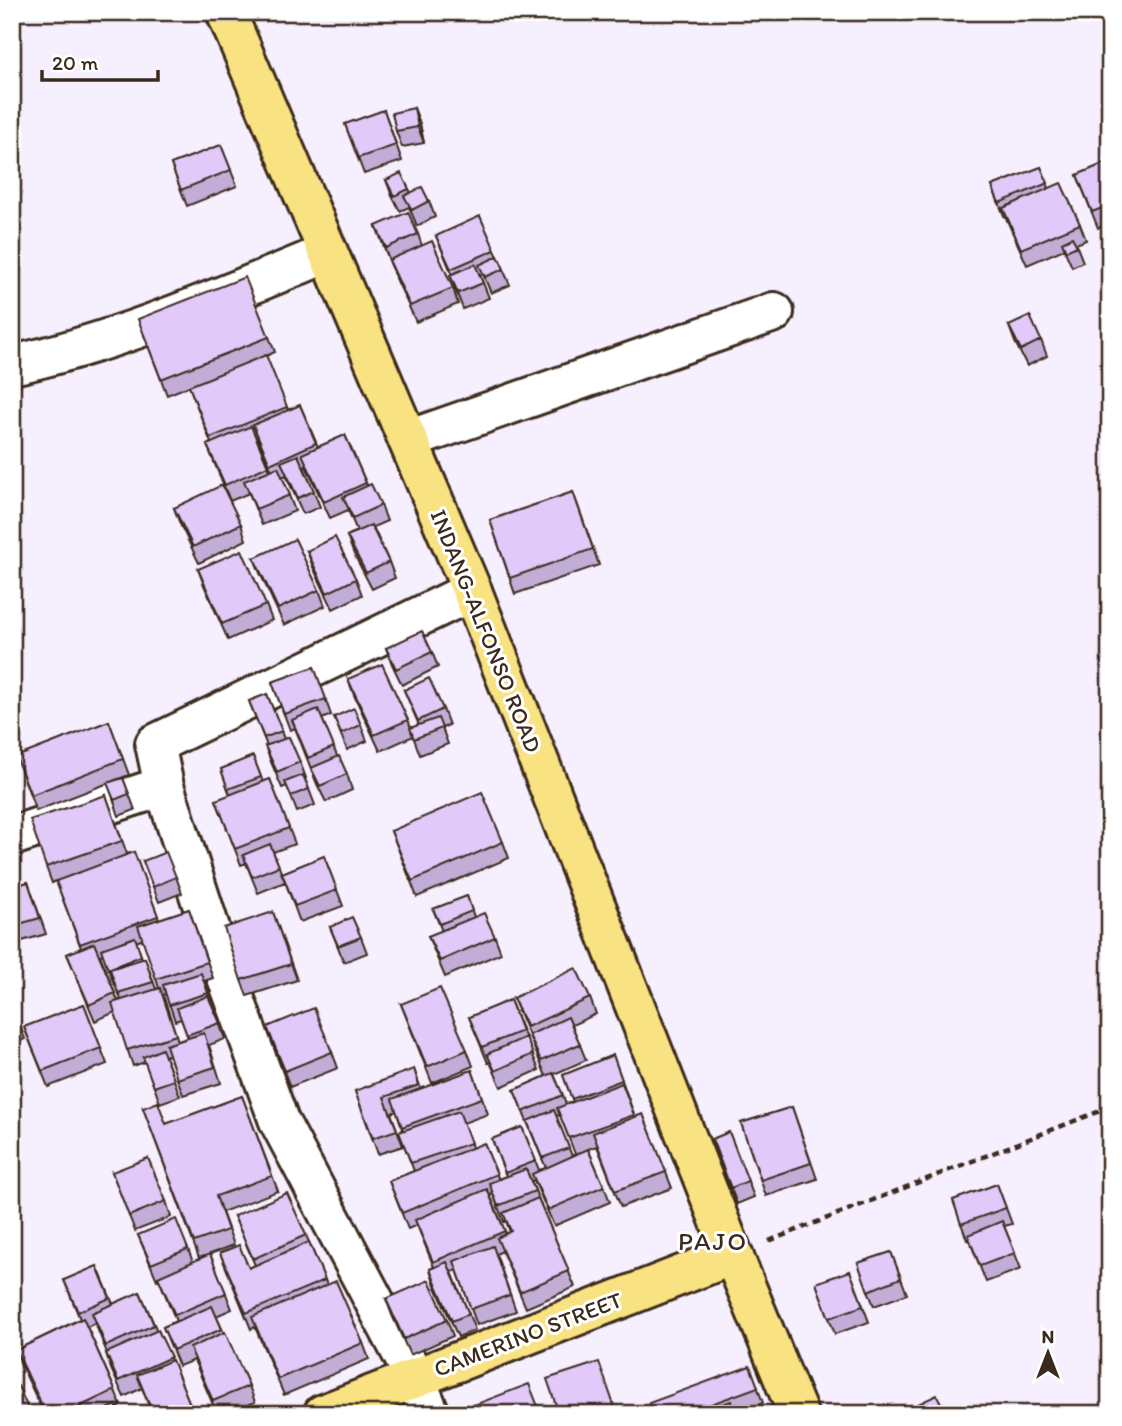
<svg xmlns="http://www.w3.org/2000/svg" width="1122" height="1426" font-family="Itim,sans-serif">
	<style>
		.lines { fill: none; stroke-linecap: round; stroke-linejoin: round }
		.minor-casing { stroke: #3b2a1e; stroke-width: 44 }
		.major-casing { stroke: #3b2a1e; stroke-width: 44 }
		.path { stroke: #3b2a1e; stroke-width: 4.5; stroke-dasharray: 7 5; stroke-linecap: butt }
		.minor { stroke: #fff; stroke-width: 38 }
		.major { stroke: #f8e281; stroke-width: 38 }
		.wall { fill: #c2add7; stroke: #3b2a1e; stroke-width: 2; fill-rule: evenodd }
		.shaded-wall { fill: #9e8daf; stroke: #3b2a1e; stroke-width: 2 }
		.building { fill: #e1c9fa; stroke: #3b2a1e; stroke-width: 2 }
		.labels { text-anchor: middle; stroke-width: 6; stroke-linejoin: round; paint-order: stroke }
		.street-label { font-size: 23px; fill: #3b2a1e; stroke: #fff }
		.quarter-label { font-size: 26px; letter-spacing: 2px; fill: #3b2a1e; stroke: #fff }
	</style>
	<rect width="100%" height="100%" fill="#f6effe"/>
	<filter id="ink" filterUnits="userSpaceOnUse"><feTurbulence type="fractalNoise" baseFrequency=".0143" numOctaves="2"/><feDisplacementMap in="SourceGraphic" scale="14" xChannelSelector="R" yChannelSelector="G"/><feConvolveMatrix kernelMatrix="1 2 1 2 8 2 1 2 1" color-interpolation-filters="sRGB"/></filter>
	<g filter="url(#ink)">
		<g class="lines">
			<defs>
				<path id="minor" d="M 12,365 C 121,341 225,295 328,253
					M 408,440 L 774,312
					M 12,836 L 164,786
					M 430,1414 L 415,1378 L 279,1121 L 217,950 L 164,786 L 155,744 L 472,591"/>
				<path id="major" d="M 226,12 L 472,591 L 733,1255 L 798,1414
					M 323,1414 L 733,1255"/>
			</defs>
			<use href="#minor" class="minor-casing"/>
			<use href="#major" class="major-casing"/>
			<path class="path" d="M 769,1241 L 1110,1107"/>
			<use href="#minor" class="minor"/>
			<use href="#major" class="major"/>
		</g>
		<path class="wall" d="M 414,108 L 420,124 L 424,143 L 402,147 L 396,131 Z
			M 384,110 L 402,161 L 364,174 L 345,124 Z
			M 221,145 L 237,186 L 187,206 L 171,164 Z
			M 1110,161 L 1110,223 L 1098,228 L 1077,175 Z
			M 1041,167 L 1049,188 L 1080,224 L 1086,240 L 1076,244 L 1083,262 L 1072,267 L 1064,249 L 1027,265 L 1006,218 L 1005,218 L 992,186 Z
			M 386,180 L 409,189 L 411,193 L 429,201 L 435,217 L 417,226 L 409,207 L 400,211 L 392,196 Z
			M 376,226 L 418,234 L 422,246 L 453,288 L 458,304 L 416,322 L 395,276 Z
			M 436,236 L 495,250 L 510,285 L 491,293 L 483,274 L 480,275 L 489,298 L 463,309 L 450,275 L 452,274 Z
			M 1009,326 L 1041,340 L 1047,356 L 1027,366 L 1015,342 Z
			M 144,335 L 269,337 L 275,352 L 266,356 L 288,410 L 300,405 L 318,447 L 345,435 L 367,485 L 381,505 L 387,521 L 373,527 L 389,562 L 395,578 L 372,589 L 353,552 L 347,536 L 357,531 L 348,510 L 330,518 L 306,466 L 304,467 L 320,507 L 303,514 L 286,475 L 282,477 L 295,511 L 262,525 L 249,493 L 230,501 L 207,445 L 211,443 L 189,386 L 167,395 ZM 257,437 L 271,469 L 269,470 L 256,438 Z
			M 573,492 L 599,565 L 515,594 L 490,520 Z
			M 174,508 L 241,524 L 246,540 L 199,563 L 180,524 Z
			M 307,551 L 356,579 L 362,595 L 333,609 L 313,567 Z
			M 254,558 L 319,590 L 325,606 L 284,625 L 260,573 Z
			M 198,569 L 266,605 L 272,620 L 228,640 L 204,585 Z
			M 386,648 L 432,652 L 438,667 L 402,685 L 392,664 Z
			M 314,667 L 331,715 L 322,719 L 337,756 L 347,774 L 352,790 L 326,802 L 317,784 L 295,728 L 290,730 L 272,682 Z
			M 348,679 L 408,720 L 411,728 L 419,725 L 404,690 L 443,709 L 449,725 L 442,728 L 448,744 L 420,755 L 413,736 L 380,751 L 354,695 Z
			M 267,694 L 284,739 L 300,762 L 306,778 L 305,779 L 315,805 L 297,812 L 287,786 L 282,788 L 271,762 L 265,746 L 267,746 L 249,701 Z
			M 334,717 L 361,725 L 367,741 L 347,750 Z
			M 109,721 L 129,775 L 113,781 L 123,778 L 135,810 L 119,816 L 108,783 L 36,811 L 16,757 Z
			M 253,756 L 263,782 L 270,779 L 295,844 L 273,852 L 285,882 L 258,893 L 246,863 L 241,865 L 216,800 L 230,795 L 221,769 Z
			M 106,795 L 127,854 L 134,852 L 159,919 L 189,909 L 213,978 L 204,981 L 225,1039 L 209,1045 L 221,1083 L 183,1095 L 169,1055 L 165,1056 L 180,1096 L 160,1103 L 145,1062 L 133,1066 L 115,1012 L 95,1021 L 67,954 L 81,948 L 56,881 L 52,883 L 46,867 ZM 143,939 L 159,988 L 156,989 L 145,958 L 142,958 L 136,942 ZM 103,954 L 114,984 L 115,984 L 121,1000 L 118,1001 L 100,955 ZM 166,994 L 175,1021 L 181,1019 L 188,1038 L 178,1041 L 163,995 Z
			M 391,831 L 503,842 L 509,858 L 417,897 Z
			M 324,856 L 343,906 L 300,922 L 282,873 Z
			M 143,861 L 176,877 L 182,893 L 159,902 Z
			M 28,882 L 46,934 L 12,944 L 12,887 Z
			M 467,896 L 474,917 L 495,937 L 501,953 L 445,977 L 428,936 L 442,931 L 433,909 Z
			M 273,912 L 297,980 L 247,996 L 241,980 Z
			M 330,927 L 361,937 L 367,953 L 344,962 Z
			M 513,998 L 590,998 L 596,1014 L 572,1025 L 586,1060 L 554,1074 L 566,1104 L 573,1102 L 563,1075 L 613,1055 L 635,1117 L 643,1114 L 672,1188 L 621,1207 L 597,1146 L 588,1149 L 604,1186 L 610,1202 L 554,1226 L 534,1180 L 531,1181 L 575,1287 L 526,1308 L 502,1251 L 496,1254 L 516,1311 L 477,1325 L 457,1270 L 452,1272 L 475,1330 L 458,1337 L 435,1285 L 430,1269 L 434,1267 L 417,1225 L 408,1229 L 389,1181 L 414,1171 L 399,1132 L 403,1130 L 397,1111 L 391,1113 L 403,1146 L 378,1154 L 355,1091 L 414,1069 L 421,1089 L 472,1070 L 488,1114 L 463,1123 L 472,1147 L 497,1174 L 498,1179 L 506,1176 L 492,1139 L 522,1127 L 539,1170 L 546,1168 L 514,1090 L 546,1076 ZM 560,1115 L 575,1154 L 572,1156 L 556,1116 ZM 493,1194 L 504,1222 L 506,1221 L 510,1232 L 506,1234 L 490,1195 Z
			M 510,1000 L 539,1070 L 501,1087 L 490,1062 L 488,1063 L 469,1017 Z
			M 84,1004 L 107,1064 L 48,1087 L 24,1027 Z
			M 401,1004 L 467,1050 L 473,1066 L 432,1083 Z
			M 12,1005 L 25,1039 L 12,1044 Z
			M 267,1027 L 332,1052 L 338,1068 L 290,1087 Z
			M 242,1096 L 278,1191 L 222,1212 L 234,1245 L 210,1254 L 232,1309 L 216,1316 L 249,1386 L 255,1402 L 226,1414 L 217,1414 L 194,1360 L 179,1366 L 163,1327 L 176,1321 L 159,1279 L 157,1280 L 138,1235 L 188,1249 L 193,1262 L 208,1255 L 199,1258 L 143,1108 L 166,1124 Z
			M 792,1107 L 817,1179 L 766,1196 L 741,1123 Z
			M 729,1132 L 754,1197 L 737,1204 L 712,1139 Z
			M 112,1172 L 166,1201 L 171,1217 L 135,1231 Z
			M 997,1184 L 1012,1224 L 1004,1226 L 1021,1269 L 986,1282 L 969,1239 L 967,1240 L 953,1200 Z
			M 234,1216 L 306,1235 L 327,1285 L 363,1343 L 369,1359 L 284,1395 L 255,1327 L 251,1329 L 220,1253 L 249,1268 L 255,1265 Z
			M 891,1252 L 907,1294 L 874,1306 L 858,1263 Z
			M 97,1266 L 113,1304 L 140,1292 L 157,1331 L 158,1330 L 194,1414 L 152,1414 L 142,1388 L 124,1397 L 111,1369 L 106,1353 L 107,1353 L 95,1323 L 87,1327 L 115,1390 L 121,1406 L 117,1408 L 120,1414 L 44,1414 L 21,1365 L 16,1350 L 80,1319 L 64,1280 Z
			M 850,1271 L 869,1322 L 835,1334 L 816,1283 Z
			M 386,1299 L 447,1320 L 453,1336 L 410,1355 L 392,1315 Z
			M 750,1366 L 763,1403 L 736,1414 L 653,1414 Z"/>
		<path class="shaded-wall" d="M 414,108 L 420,124 L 424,143 L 418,127 Z"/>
		<path class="building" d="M 414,108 L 418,127 L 396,131 L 392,113 Z
			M 384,110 L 396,145 L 358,158 L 345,124 Z
			M 221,145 L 231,170 L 181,190 L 171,164 Z
			M 1110,161 L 1110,205 L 1092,212 L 1077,175 Z
			M 1041,167 L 1048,183 L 999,203 L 992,186 Z
			M 401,173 L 409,189 L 394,196 L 386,180 Z
			M 1061,183 L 1080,224 L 1021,249 L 1003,208 Z
			M 422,187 L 429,201 L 412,210 L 404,196 Z
			M 408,212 L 418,234 L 386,248 L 376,226 Z
			M 480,216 L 495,250 L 451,269 L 436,236 Z
			M 1072,237 L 1077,246 L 1066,251 L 1062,242 Z
			M 432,241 L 453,288 L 410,306 L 389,260 Z
			M 498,256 L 504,269 L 485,277 L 479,265 Z
			M 475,264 L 483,283 L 458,293 L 450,275 Z
			M 245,277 L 269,337 L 161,379 L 138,319 Z
			M 1030,316 L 1041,340 L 1021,350 L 1009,326 Z
			M 266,355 L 287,407 L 210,438 L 189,386 Z
			M 300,405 L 316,443 L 270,464 L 253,425 Z
			M 251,426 L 268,466 L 225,485 L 207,445 Z
			M 345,435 L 366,483 L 324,502 L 302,454 Z
			M 298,455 L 314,491 L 298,498 L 281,462 Z
			M 278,467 L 290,495 L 256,509 L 244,481 Z
			M 371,484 L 381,505 L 353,518 L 343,497 Z
			M 222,485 L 241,524 L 193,547 L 174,508 Z
			M 573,492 L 593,549 L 510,578 L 490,520 Z
			M 371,525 L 389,562 L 366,573 L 347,536 Z
			M 335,537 L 356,579 L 327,593 L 307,551 Z
			M 295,539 L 319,590 L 278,609 L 254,558 Z
			M 242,550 L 266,605 L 222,624 L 198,569 Z
			M 422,631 L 432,652 L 396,669 L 386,648 Z
			M 382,664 L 408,720 L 374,735 L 348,679 Z
			M 314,667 L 326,699 L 284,714 L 272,682 Z
			M 429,678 L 443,709 L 418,721 L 404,690 Z
			M 267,694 L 282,731 L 264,738 L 249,701 Z
			M 354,708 L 361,725 L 341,734 L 334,717 Z
			M 318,709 L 334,747 L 308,758 L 292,720 Z
			M 438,718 L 442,728 L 414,739 L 410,728 Z
			M 109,721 L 123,759 L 31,795 L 16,757 Z
			M 289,737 L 300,762 L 277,772 L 265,746 Z
			M 253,756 L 261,777 L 228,789 L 221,769 Z
			M 339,756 L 347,774 L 320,786 L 311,768 Z
			M 303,775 L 309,789 L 291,796 L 285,782 Z
			M 123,778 L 129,794 L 114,800 L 107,783 Z
			M 270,779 L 289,828 L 235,849 L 216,800 Z
			M 482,792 L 503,842 L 412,881 L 391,831 Z
			M 106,795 L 122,841 L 46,867 L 30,820 Z
			M 270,844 L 279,866 L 252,877 L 243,855 Z
			M 134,852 L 158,916 L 80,944 L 56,881 Z
			M 166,852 L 176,877 L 153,887 L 143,861 Z
			M 324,856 L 337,890 L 295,906 L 282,873 Z
			M 28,882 L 40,918 L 12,926 L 12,887 Z
			M 467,896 L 472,911 L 440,924 L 433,909 Z
			M 189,909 L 207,962 L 156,979 L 138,926 Z
			M 273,912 L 291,964 L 241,980 L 224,928 Z
			M 484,913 L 495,937 L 440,961 L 428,936 Z
			M 352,917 L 361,937 L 338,946 L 330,927 Z
			M 135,937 L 141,956 L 108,969 L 101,949 Z
			M 94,943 L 115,993 L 89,1005 L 67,954 Z
			M 145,958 L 153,982 L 118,993 L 110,969 Z
			M 576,968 L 590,998 L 527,1027 L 513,998 Z
			M 201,973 L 208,993 L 169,1005 L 163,985 Z
			M 160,988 L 176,1035 L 127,1050 L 112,1003 Z
			M 440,988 L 467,1050 L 427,1067 L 401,1004 Z
			M 208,996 L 220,1023 L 187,1035 L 177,1008 Z
			M 510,1000 L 522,1031 L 482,1047 L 469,1017 Z
			M 84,1004 L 101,1048 L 42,1071 L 24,1027 Z
			M 12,1005 L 19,1023 L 12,1026 Z
			M 314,1008 L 332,1052 L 285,1071 L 267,1027 Z
			M 568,1017 L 580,1044 L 541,1061 L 529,1035 Z
			M 204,1033 L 215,1067 L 177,1079 L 166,1045 Z
			M 526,1037 L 533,1054 L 495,1071 L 487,1054 Z
			M 162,1049 L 174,1080 L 154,1087 L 143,1057 Z
			M 613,1055 L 622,1080 L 572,1099 L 563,1075 Z
			M 414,1069 L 419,1085 L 384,1097 L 397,1130 L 373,1138 L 355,1091 Z
			M 472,1070 L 482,1098 L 402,1127 L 392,1099 Z
			M 553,1073 L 563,1095 L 523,1112 L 514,1090 Z
			M 622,1083 L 634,1115 L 569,1138 L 557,1108 Z
			M 242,1096 L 272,1176 L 216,1196 L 228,1230 L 194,1242 L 143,1108 L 158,1102 L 166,1124 Z
			M 792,1107 L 811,1163 L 761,1180 L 741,1123 Z
			M 554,1110 L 569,1148 L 542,1158 L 527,1121 Z
			M 459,1111 L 471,1143 L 411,1163 L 399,1132 Z
			M 643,1114 L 666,1172 L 615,1191 L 593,1133 Z
			M 522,1127 L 536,1161 L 505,1173 L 492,1139 Z
			M 729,1132 L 748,1181 L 731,1188 L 712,1139 Z
			M 484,1143 L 497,1174 L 402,1213 L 389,1181 Z
			M 588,1149 L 604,1186 L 548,1210 L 532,1174 Z
			M 148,1158 L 166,1201 L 129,1216 L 112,1172 Z
			M 526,1169 L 535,1191 L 498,1206 L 489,1183 Z
			M 997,1184 L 1006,1208 L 961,1224 L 953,1200 Z
			M 487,1189 L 505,1231 L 433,1262 L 415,1220 Z
			M 287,1193 L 306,1235 L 253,1259 L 234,1216 Z
			M 538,1198 L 569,1271 L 520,1292 L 497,1238 L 511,1231 L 503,1213 Z
			M 176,1219 L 188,1249 L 151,1264 L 138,1235 Z
			M 1002,1221 L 1015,1253 L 980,1266 L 968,1235 Z
			M 309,1242 L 325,1280 L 246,1313 L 220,1253 L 239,1245 L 249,1268 Z
			M 493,1246 L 510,1295 L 471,1309 L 454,1261 Z
			M 891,1252 L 901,1278 L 868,1291 L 858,1263 Z
			M 210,1254 L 226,1293 L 175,1315 L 158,1277 Z
			M 447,1262 L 469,1314 L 452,1321 L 430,1269 Z
			M 97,1266 L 110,1298 L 78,1312 L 64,1280 Z
			M 850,1271 L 863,1306 L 829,1318 L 816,1283 Z
			M 429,1280 L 447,1320 L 404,1339 L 386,1299 Z
			M 336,1281 L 363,1343 L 278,1379 L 252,1317 Z
			M 140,1292 L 154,1325 L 106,1346 L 92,1313 Z
			M 212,1306 L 222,1329 L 173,1350 L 163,1327 Z
			M 83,1318 L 115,1390 L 64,1414 L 46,1414 L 16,1350 Z
			M 158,1330 L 171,1357 L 118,1381 L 106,1353 Z
			M 225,1332 L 249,1386 L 213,1401 L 190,1348 Z
			M 172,1360 L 194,1414 L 153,1414 L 137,1375 Z
			M 599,1362 L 617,1414 L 559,1414 L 547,1379 Z
			M 750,1366 L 758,1387 L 684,1414 L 653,1414 L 649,1403 Z
			M 529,1384 L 541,1414 L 477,1414 L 474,1405 Z
			M 18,1386 L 30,1413 L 28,1414 L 12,1414 L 12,1388 Z
			M 937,1395 L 946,1414 L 904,1414 L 903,1411 Z
			M 731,1401 L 736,1414 L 696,1414 Z
			M 116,1405 L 120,1414 L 97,1414 Z"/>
	</g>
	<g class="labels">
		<g class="street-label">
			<text transform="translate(486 631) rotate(68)" y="8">INDANG-ALFONSO ROAD</text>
			<text transform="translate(528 1334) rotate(-21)" y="8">CAMERINO STREET</text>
		</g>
		<g class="quarter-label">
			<text x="713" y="1250">PAJO</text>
		</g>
	</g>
	<rect width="1122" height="1426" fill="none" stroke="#fff" stroke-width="42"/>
	<rect x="21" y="21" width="1080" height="1384" fill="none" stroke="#3b2a1e" stroke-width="2.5" filter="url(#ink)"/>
	<g transform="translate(1048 1353)" stroke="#ffffff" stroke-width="5" paint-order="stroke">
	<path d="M0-5L12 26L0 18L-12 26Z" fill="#3b2a1e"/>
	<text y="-10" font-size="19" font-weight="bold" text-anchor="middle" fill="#3b2a1e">N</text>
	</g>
	<path d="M42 70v10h116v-10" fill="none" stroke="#3b2a1e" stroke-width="3.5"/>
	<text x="52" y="70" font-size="21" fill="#3b2a1e" stroke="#ffffff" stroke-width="5" paint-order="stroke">20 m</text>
</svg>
